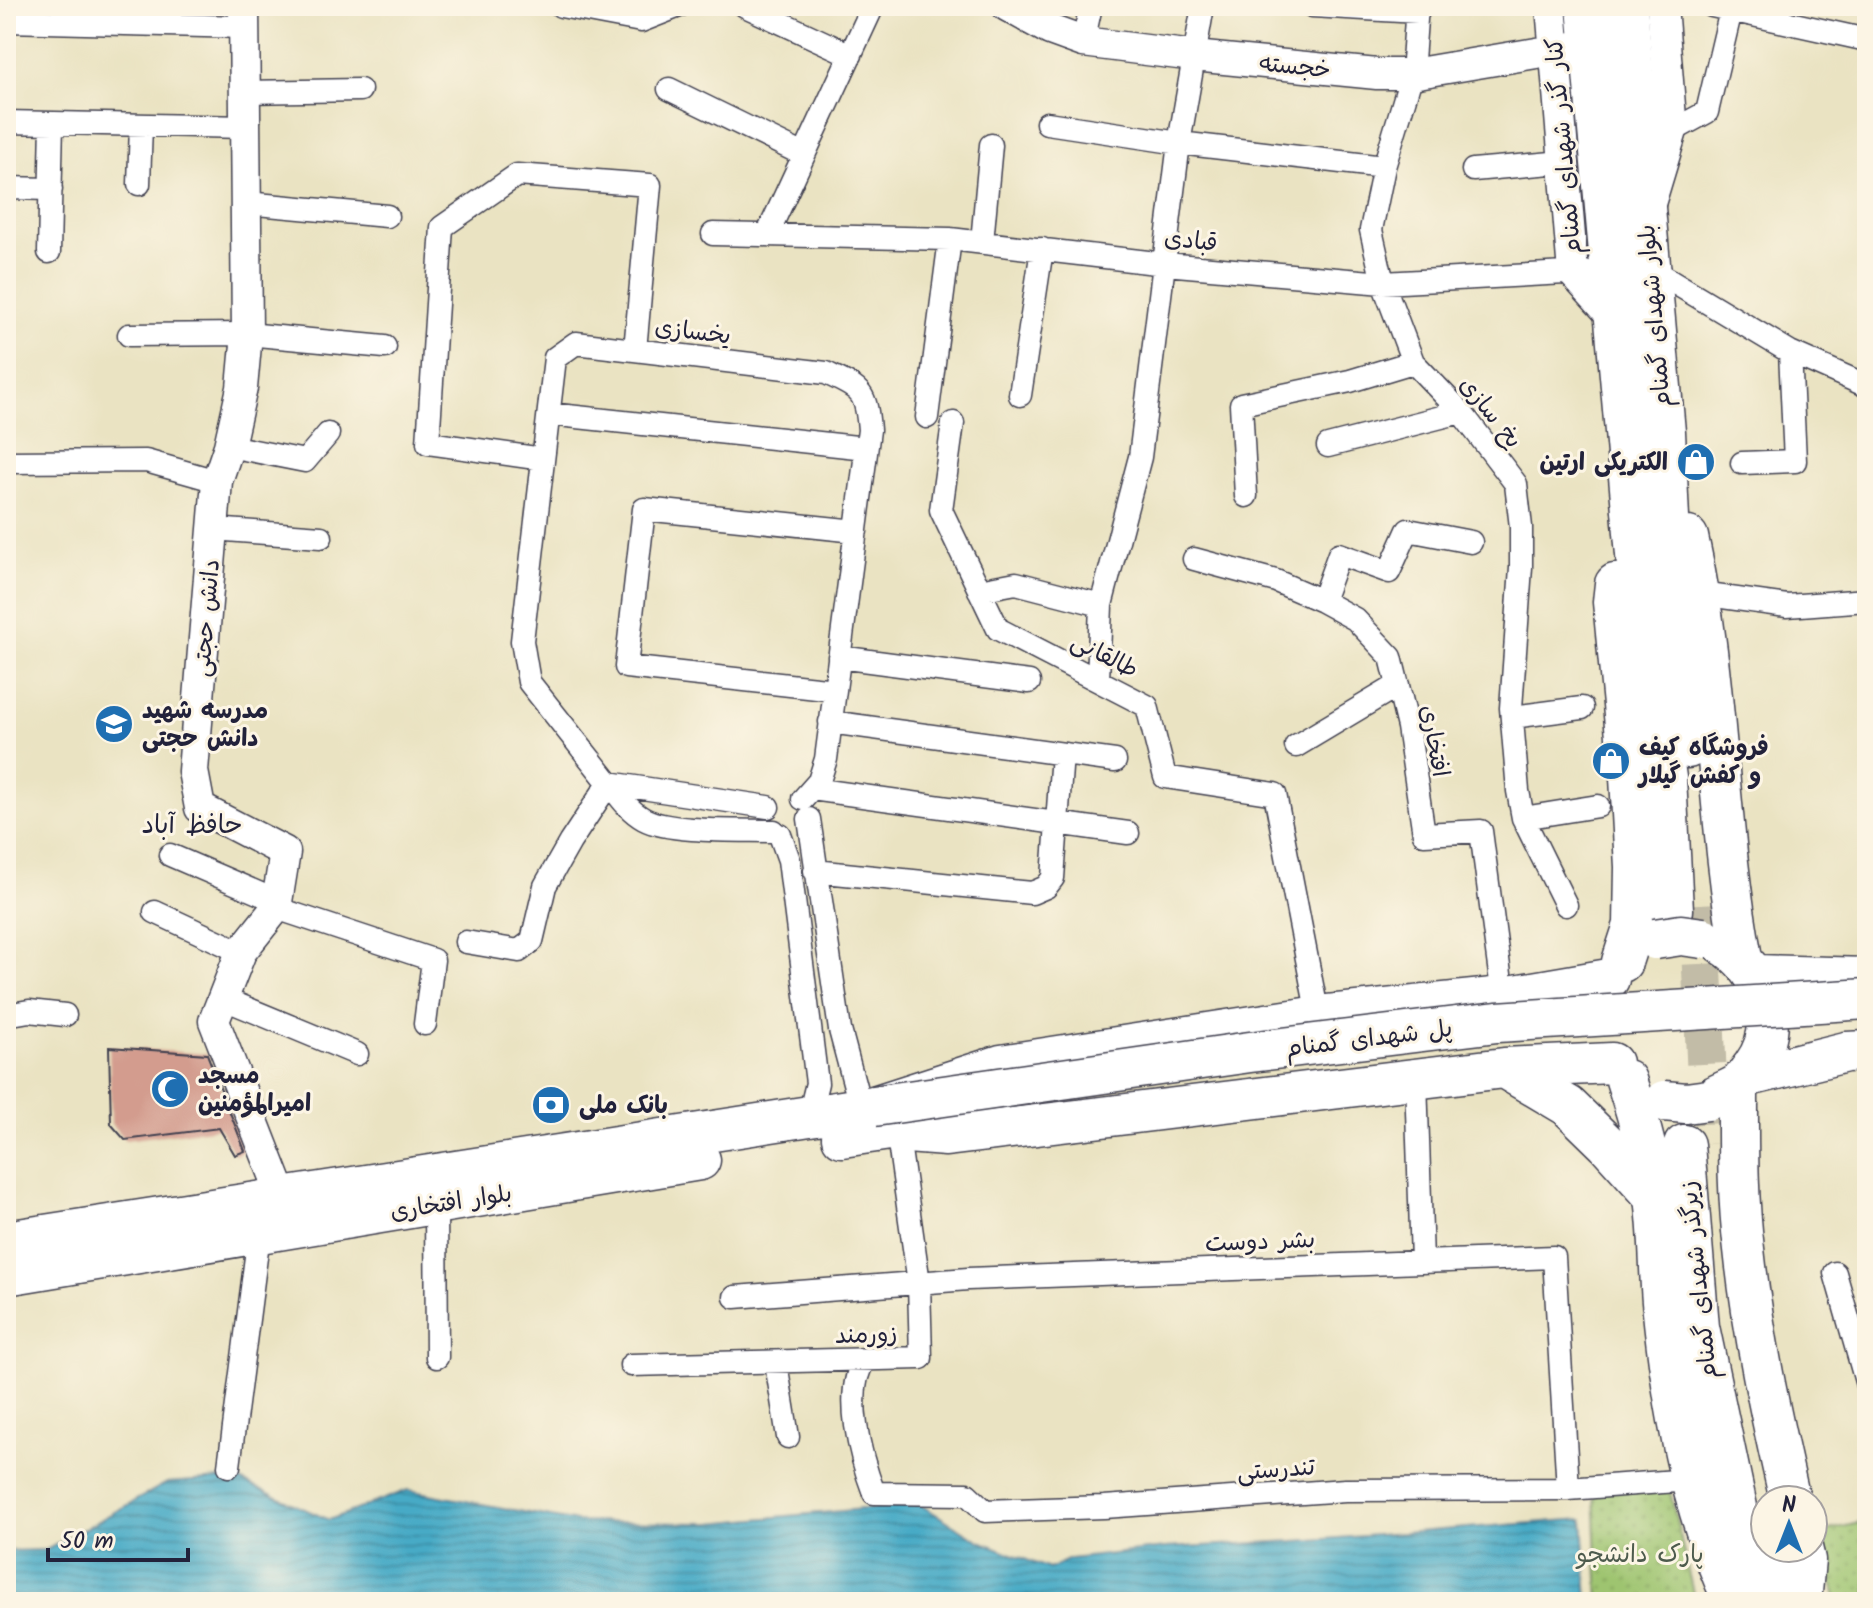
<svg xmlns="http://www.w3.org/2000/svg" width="1873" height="1608" font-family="Kalam,'Playpen Sans Arabic',sans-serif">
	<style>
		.grass { fill: url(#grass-dots); stroke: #607355; stroke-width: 2 }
		.water { fill: url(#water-rules); stroke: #346680; stroke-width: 2 }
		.building { fill: #d39c8e }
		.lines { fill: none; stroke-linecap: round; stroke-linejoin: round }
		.highway-tunnel { stroke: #c2bca7; stroke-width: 40; stroke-dasharray: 40 20; stroke-linecap: butt }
		.street-casing { stroke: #403f4f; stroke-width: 25 }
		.secondary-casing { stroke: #403f4f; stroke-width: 33 }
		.highway-casing { stroke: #403f4f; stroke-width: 43 }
		.street { stroke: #fff; stroke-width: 22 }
		.secondary { stroke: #fff; stroke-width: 30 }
		.highway { stroke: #fff; stroke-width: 40 }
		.highway-bridge-casing { stroke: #403f4f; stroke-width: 43; stroke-linecap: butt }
		.highway-bridge { stroke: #fff; stroke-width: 40 }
		.labels { text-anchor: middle; stroke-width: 6; stroke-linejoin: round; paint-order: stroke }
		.street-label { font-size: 24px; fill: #22223b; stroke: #fcf5e5 }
		.poi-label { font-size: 24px; font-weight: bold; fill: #22223b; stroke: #fcf5e5; text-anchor: start }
		.park-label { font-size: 24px; fill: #4d5b4d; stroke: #fcf5e5 }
		.neighbourhood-label { font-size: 26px; fill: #22223b; stroke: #fcf5e5 }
	</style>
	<defs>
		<pattern id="grass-dots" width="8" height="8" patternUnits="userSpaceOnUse" patternTransform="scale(2)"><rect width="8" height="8" fill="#9ec46f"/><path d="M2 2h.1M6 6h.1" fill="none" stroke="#88a861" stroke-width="1.8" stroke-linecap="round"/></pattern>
		<pattern id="water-rules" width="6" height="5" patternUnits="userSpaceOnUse" patternTransform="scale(2)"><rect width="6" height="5" fill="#47aac6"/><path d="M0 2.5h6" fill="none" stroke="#3b8aa2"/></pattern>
	</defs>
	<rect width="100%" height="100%" fill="#fcf5e5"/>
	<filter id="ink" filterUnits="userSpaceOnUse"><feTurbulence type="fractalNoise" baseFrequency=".0125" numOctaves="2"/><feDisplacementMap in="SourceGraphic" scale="16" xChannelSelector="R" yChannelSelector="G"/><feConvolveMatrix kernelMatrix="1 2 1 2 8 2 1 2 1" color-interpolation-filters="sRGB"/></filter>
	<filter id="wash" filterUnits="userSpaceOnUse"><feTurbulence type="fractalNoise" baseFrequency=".006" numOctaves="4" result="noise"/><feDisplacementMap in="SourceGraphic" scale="32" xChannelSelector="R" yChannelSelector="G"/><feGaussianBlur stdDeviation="1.8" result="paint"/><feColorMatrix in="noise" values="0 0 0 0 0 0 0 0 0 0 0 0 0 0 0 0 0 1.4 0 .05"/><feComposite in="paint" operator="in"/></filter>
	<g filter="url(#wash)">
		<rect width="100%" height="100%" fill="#eae3c2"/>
		<path class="grass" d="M 1669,1487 L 1695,1602 L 1599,1602 L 1594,1493 Z
			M 1867,1521 L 1867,1602 L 1837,1602 L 1821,1532 Z"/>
		<path class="water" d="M 235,1478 L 329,1520 L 408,1490 L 577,1522 L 711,1523 L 919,1504 L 980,1541 L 1049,1569 L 1070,1559 L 1165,1548 L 1312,1540 L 1583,1519 L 1588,1602 L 6,1602 L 6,1551 L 46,1550 L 167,1483 Z"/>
		<g id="blocks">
			<path class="building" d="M 109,1047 L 207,1054 L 245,1151 L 235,1155 L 219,1128 L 125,1140 L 111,1124 Z"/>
		</g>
	</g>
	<g filter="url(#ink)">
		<use href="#blocks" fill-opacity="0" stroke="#403f4f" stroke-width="2"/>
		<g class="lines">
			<path class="highway-tunnel" d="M 1699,904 L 1710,1144"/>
			<defs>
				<path id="street" d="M 561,6 L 641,21 L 679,6
					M 745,6 L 851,55
					M 1312,6 L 1418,12
					M 1417,6 L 1412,74 L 1384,167 L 1371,230 L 1383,283 L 1413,362 L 1461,412 L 1516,484 L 1521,527 L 1521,567 L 1511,708 L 1518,791 L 1523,818 L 1566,905
					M 1712,6 L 1867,40
					M 6,21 L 244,27
					M 1083,42 L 1091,6
					M 669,89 L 804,155
					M 245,92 L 360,90
					M 6,122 L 246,127
					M 1047,123 L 1179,143 L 1384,167
					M 1658,132 L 1672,131 L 1707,112 L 1732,6
					M 1473,170 L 1563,162
					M 139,184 L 141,125
					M 6,188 L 51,189
					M 246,203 L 387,216
					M 713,234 L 950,239 L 1165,264 L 1383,283 L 1585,272
					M 767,235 L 873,6
					M 982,242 L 991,145
					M 49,252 L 52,123
					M 1650,268 L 1790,352 L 1867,386
					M 129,335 L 247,334 L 385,347
					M 1020,395 L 1042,249
					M 549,414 L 866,448
					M 927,417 L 950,239
					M 953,423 L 941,510 L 998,629 L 1147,706 L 1165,777 L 1275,794 L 1318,1016
					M 229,446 L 305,461 L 328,434
					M 1328,446 L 1461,412
					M 543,459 L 428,443 L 442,227 L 517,175 L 650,185 L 635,350
					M 6,462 L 146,461 L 217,481
					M 1742,463 L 1795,461 L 1790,352
					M 1246,496 L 1241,404 L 1350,381 L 1413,362
					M 213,529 L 321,537
					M 1194,559 L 1276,581 L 1322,601 L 1355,619 L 1391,657 L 1408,727 L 1424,834 L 1481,831 L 1503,997
					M 979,590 L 1016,583 L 1101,605
					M 1701,594 L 1787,606 L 1867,600
					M 1322,601 L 1339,554 L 1389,572 L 1408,530 L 1471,542
					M 839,657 L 1029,682
					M 1098,680 L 1101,605 L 1140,457 L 1179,143 L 1203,6
					M 835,690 L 626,667 L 644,509 L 856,531
					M 1512,717 L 1582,708
					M 830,722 L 1115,761
					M 1296,746 L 1398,685
					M 812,789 L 1128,833
					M 768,807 L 609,783 C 619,796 629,811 644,819 C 670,833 742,830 774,831
					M 1523,818 L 1598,806
					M 809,819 L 840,1030 L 861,1109
					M 780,835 L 789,860 L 817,1083 L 809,1116
					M 170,855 L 279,902
					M 815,871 L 1032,893 L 1046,887 L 1053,878 L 1062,754
					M 276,908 L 433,960 L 425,1024
					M 155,912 L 241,952
					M 466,942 L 519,951 L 532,941 L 545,886 L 570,842 L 609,783 L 529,682 L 522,641 L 555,358 L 576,343 L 826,373 C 861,390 866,390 869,430 L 826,759 L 819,781 L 803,799
					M 222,998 L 357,1054
					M 6,1015 L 29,1011 L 65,1015
					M 1416,1080 L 1422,1261
					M 436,1205 L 437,1357
					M 1835,1273 L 1867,1385
					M 735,1297 L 968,1279 L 1554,1257 L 1568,1489
					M 865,1360 C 842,1391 861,1459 874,1493 L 967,1494 L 985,1511 L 1104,1507 L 1345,1490 L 1568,1489 L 1690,1480
					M 776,1363 L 788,1437
					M 631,1365 L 921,1358 L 919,1283 L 897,1129
					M 229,1466 L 259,1234"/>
				<path id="secondary" d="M 244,6 L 247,334 L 242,388 L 229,446 L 217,481 L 193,771 L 200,808 L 285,852 L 276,908 L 241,952 L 214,1021 L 283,1198
					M 1007,6 L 1050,30 L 1083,42 L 1194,56 L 1377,74 L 1412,74 L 1590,44
					M 1551,6 L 1573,273 L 1614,318
					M 1649,207 L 1672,131 L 1662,6"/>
				<path id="highway" d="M 1587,6 L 1641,611 L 1666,778 L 1673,910
					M 1627,6 L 1665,432 L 1674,626 L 1688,748
					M 1688,537 C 1719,676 1716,819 1742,958
					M 1615,584 L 1613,602 L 1630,777 L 1635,867 L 1634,925 L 1622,962
					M 1756,975 L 1867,978
					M 1504,1068 L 1568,1106 L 1607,1144 L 1655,1197
					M 1745,1077 L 1846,1052 L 1867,1051
					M 1626,1080 C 1639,1119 1650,1158 1655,1198 C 1660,1232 1659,1267 1662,1302 C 1672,1405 1690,1508 1734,1602
					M 1738,1084 C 1738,1139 1737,1194 1744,1249 C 1753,1334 1771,1417 1790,1500
					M 1715,1096 C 1722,1092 1731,1089 1737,1085 C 1744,1080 1748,1072 1753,1066 C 1784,1024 1763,969 1722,944
					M 842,1137 L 897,1129 L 907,1133 L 946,1136 L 1504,1068 L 1612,1063
					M 1684,1145 L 1699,1327 L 1757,1602
					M 6,1241 L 874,1106 L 1001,1065 L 1318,1016 L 1503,997 L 1609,979
					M 6,1275 L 700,1160
					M 1772,1548 L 1786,1602
					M 1801,1602 L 1805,1560 L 1802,1548"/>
			</defs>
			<use href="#street" class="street-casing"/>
			<use href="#secondary" class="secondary-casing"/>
			<use href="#highway" class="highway-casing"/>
			<use href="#street" class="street"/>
			<use href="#secondary" class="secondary"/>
			<use href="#highway" class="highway"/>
			<defs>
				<path id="highway-bridge" d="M 1655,939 L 1681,935 L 1703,938
					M 1664,1101 L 1686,1103 L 1708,1100
					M 874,1106 L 1250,1052 L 1497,1022 L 1867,999"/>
			</defs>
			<use href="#highway-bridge" class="highway-bridge-casing"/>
			<use href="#highway-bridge" class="highway-bridge"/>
		</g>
	</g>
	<defs>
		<symbol id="shop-disc" viewBox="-11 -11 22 22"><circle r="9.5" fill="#1f6fb2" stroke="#fcf5e5"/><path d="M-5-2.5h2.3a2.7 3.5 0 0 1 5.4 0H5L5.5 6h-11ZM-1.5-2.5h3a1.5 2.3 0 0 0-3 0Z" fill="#fff"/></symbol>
		<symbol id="school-disc" viewBox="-11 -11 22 22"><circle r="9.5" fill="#1f6fb2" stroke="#fcf5e5"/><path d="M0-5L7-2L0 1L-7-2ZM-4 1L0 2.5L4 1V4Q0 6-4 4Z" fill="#fff"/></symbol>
		<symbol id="mosque-disc" viewBox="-11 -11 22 22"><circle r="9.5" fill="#1f6fb2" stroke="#fcf5e5"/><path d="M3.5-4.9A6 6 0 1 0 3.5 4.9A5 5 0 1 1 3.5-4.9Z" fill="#fff"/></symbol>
		<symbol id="bank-disc" viewBox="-11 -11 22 22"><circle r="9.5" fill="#1f6fb2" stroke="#fcf5e5"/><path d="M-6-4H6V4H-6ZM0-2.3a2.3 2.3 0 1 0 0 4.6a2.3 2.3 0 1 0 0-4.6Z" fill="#fff"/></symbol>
	</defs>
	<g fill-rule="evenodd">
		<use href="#shop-disc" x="1674" y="440" width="44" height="44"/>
		<use href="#school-disc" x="92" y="702" width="44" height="44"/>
		<use href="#shop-disc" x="1589" y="739" width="44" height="44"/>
		<use href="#mosque-disc" x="148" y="1067" width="44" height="44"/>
		<use href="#bank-disc" x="529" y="1083" width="44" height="44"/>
	</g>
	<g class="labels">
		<g class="street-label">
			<text transform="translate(1295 66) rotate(6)" y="8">خجسته</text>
			<text transform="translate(1563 146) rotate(-95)" y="8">کنار گذر شهدای گمنام</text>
			<text transform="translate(1191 240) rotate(6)" y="8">قبادی</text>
			<text transform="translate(1654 316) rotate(-95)" y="8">بلوار شهدای گمنام</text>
			<text transform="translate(693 331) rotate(7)" y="8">یخسازی</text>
			<text transform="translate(1491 412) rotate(51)" y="8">یخ سازی</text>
			<text transform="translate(206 618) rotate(-85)" y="8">دانش حجتی</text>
			<text transform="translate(1105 655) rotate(27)" y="8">طالقانی</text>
			<text transform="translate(1435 741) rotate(80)" y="8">افتخاری</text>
			<text transform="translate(1369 1038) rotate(-7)" y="8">پل شهدای گمنام</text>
			<text transform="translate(451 1202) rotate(-9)" y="8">بلوار افتخاری</text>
			<text transform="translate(1260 1241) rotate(-2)" y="8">بشر دوست</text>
			<text transform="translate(1698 1280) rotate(-96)" y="8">زیرگذر شهدای گمنام</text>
			<text transform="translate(866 1334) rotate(-2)" y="8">زورمند</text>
			<text transform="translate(1276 1469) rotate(-4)" y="8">تندرستی</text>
		</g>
		<g class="poi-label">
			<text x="1668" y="470" text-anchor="end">الکتریکی ارتین</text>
			<text x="142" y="718">مدرسه شهید<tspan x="142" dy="28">دانش حجتی</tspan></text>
			<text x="1639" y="755">فروشگاه کیف<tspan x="1639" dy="28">و کفش گیلار</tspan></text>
			<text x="198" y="1083">مسجد<tspan x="198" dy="28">امیرالمؤمنین</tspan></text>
			<text x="579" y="1113">بانک ملی</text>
		</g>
		<g class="park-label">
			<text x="1640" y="1562">پارک دانشجو</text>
		</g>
		<g class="neighbourhood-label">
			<text x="192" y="833">حافظ آباد</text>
		</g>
	</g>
	<rect width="1873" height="1608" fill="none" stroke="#fcf5e5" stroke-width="32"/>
	<g transform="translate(1789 1524)"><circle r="38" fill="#fcf5e5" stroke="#a5a1a1" stroke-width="2"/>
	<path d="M0-6L14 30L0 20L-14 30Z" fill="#1f6fb2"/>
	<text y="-12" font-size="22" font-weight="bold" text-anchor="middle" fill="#22223b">N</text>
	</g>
	<path d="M48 1548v12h140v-12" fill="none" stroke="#22223b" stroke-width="4"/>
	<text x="60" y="1548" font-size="24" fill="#22223b" stroke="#fcf5e5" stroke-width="6" paint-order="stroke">50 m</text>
</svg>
